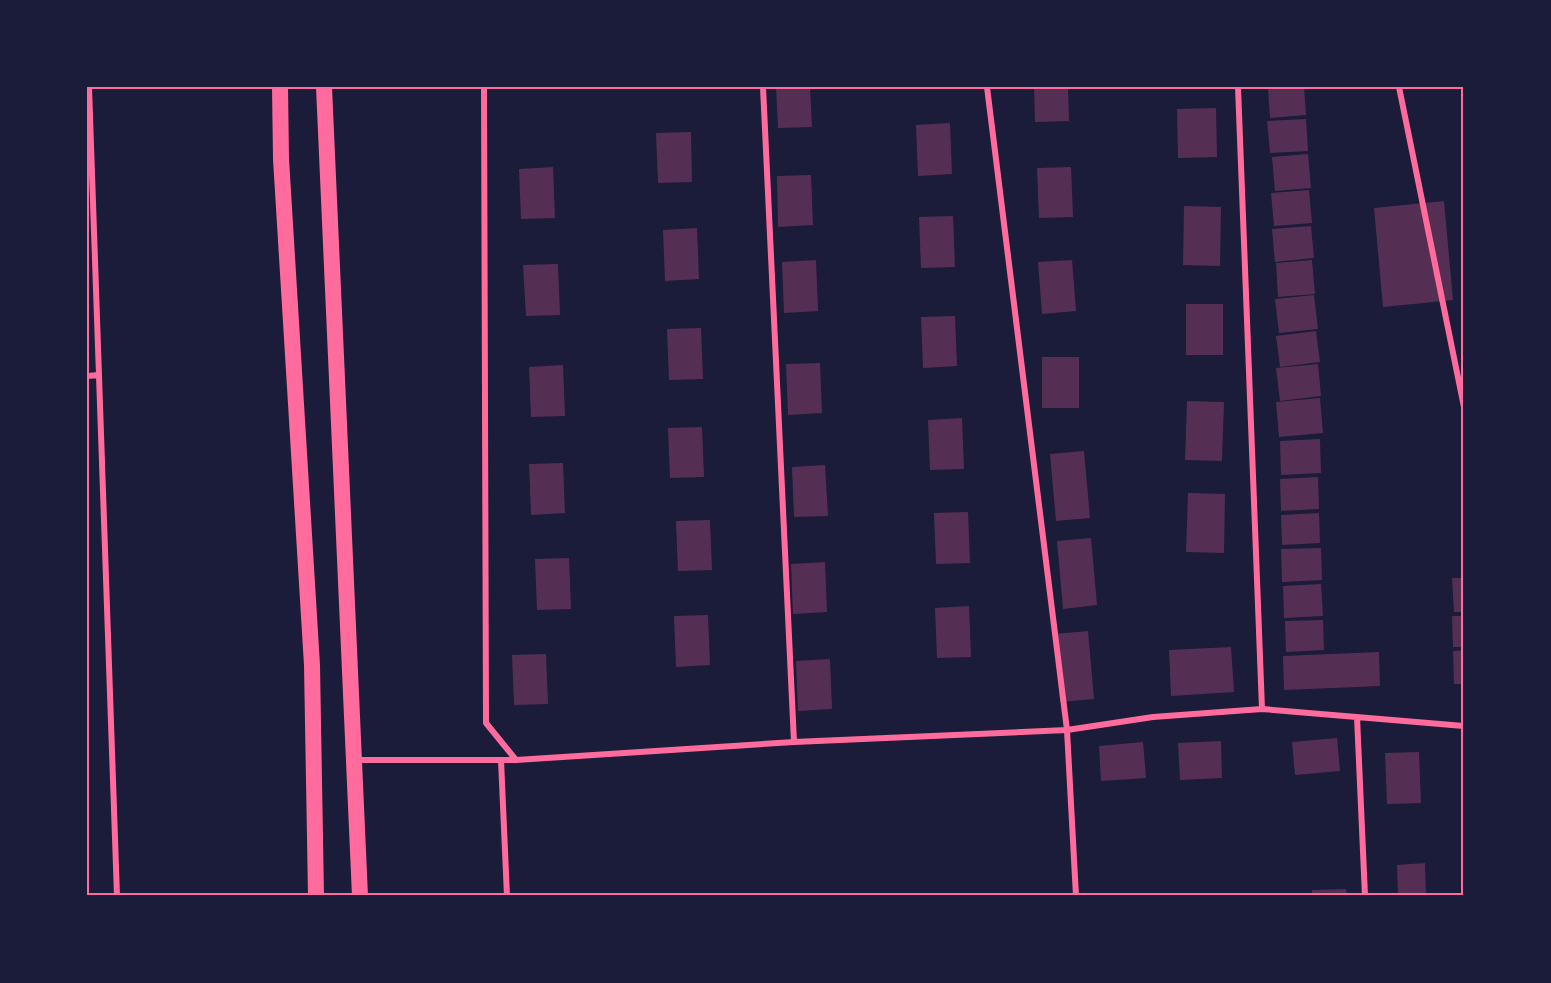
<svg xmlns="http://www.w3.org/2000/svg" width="1551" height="983" font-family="Arial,sans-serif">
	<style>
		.building { fill: #542f53 }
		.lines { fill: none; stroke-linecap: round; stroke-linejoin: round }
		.minor { stroke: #ff6b9d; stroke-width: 6 }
		.trunk { stroke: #ff6b9d; stroke-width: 16 }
		.neatline { fill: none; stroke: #ff6b9d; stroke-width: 2 }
	</style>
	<rect width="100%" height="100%" fill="#1b1b3a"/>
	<path class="building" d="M 776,87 L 810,87 L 812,127 L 778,128 Z
		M 1034,87 L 1068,87 L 1069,121 L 1035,122 Z
		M 1293,87 L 1304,87 L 1306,115 L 1270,118 L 1268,89 Z
		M 1216,108 L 1217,157 L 1178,158 L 1177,109 Z
		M 1306,119 L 1308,151 L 1270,153 L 1267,121 Z
		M 950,123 L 952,174 L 918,176 L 916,125 Z
		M 691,132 L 692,182 L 658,183 L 656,133 Z
		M 1308,154 L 1311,188 L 1275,191 L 1272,157 Z
		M 553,167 L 555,218 L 521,219 L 519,169 Z
		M 1071,167 L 1073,217 L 1039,218 L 1037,168 Z
		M 811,175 L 813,225 L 778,227 L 777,176 Z
		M 1309,190 L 1312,223 L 1274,226 L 1271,193 Z
		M 1444,201 L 1453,300 L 1383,307 L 1374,208 Z
		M 1184,206 L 1221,207 L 1220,266 L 1183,265 Z
		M 953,216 L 955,267 L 921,268 L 919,217 Z
		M 1311,226 L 1314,258 L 1275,262 L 1272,229 Z
		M 697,228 L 699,279 L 665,281 L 663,230 Z
		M 816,260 L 818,311 L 784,313 L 782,262 Z
		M 1072,260 L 1076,311 L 1042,314 L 1038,262 Z
		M 1312,260 L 1315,294 L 1278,297 L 1276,263 Z
		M 558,264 L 560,315 L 526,316 L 523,265 Z
		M 1314,295 L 1318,329 L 1279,333 L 1275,299 Z
		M 1186,304 L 1223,304 L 1223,355 L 1186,355 Z
		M 955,316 L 957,366 L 923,368 L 921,317 Z
		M 701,328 L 703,379 L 669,380 L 667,329 Z
		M 1316,331 L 1320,362 L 1280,367 L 1276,336 Z
		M 1042,357 L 1079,357 L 1079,408 L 1042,408 Z
		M 820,363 L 822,413 L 788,415 L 786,364 Z
		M 1318,364 L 1321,396 L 1280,401 L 1276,368 Z
		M 563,365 L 565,416 L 531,417 L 529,367 Z
		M 1320,398 L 1323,433 L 1279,437 L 1276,402 Z
		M 1187,401 L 1224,402 L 1222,461 L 1185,460 Z
		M 962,418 L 964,469 L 930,470 L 928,420 Z
		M 702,427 L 704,477 L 670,478 L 668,428 Z
		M 1320,439 L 1321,473 L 1281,475 L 1280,441 Z
		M 1084,451 L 1090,518 L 1056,521 L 1050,454 Z
		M 563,463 L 565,513 L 531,515 L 529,464 Z
		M 825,465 L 828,516 L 794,517 L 792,467 Z
		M 1318,477 L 1319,509 L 1281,511 L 1280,479 Z
		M 1188,493 L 1225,494 L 1224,553 L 1186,552 Z
		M 968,512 L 970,563 L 936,564 L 934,513 Z
		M 1319,513 L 1320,543 L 1282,545 L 1281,515 Z
		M 710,520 L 712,570 L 678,571 L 676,521 Z
		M 1091,538 L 1097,605 L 1063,609 L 1057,541 Z
		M 1321,548 L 1322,580 L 1282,582 L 1281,549 Z
		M 569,558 L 571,609 L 537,610 L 535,559 Z
		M 825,562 L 827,612 L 793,614 L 791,564 Z
		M 1452,578 L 1464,578 L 1464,612 L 1454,612 Z
		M 1321,584 L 1323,616 L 1284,618 L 1283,586 Z
		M 969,606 L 971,657 L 937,658 L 935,608 Z
		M 708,615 L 710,665 L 676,667 L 674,616 Z
		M 1452,616 L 1464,616 L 1464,647 L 1453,647 Z
		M 1323,620 L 1324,650 L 1286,652 L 1285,621 Z
		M 1088,631 L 1094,699 L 1060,702 L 1054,634 Z
		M 1231,647 L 1234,692 L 1171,696 L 1169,650 Z
		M 1464,650 L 1464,684 L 1454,684 L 1453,651 Z
		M 1379,652 L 1380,686 L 1284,690 L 1283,656 Z
		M 546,654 L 548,704 L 514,705 L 512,655 Z
		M 830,659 L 832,709 L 798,711 L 796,661 Z
		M 1337,738 L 1340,771 L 1295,775 L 1292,742 Z
		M 1221,741 L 1222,778 L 1180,780 L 1178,743 Z
		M 1143,742 L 1146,778 L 1101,781 L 1099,746 Z
		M 1419,752 L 1421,803 L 1387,804 L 1385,753 Z
		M 1425,863 L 1426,896 L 1398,896 L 1397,865 Z
		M 1346,889 L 1347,896 L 1312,896 L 1312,890 Z"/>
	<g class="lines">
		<path class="minor" d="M 89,87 L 117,896
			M 484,87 L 486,723 L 516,760
			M 763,87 L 794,742
			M 987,87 L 1067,730 L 1076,896
			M 1238,87 L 1262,709
			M 1399,87 L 1464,407
			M 87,376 L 99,375
			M 1357,717 L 1365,896
			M 354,760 L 516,760 L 794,742 L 1067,730 L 1153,717 L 1262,709 L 1464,726
			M 501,760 L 507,896"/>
		<path class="trunk" d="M 280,87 L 281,159 L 312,665 L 316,896
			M 324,87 L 360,896"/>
	</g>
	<rect width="1551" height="983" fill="none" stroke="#1b1b3a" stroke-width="177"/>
	<rect x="88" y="88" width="1374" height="806" class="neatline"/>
</svg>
